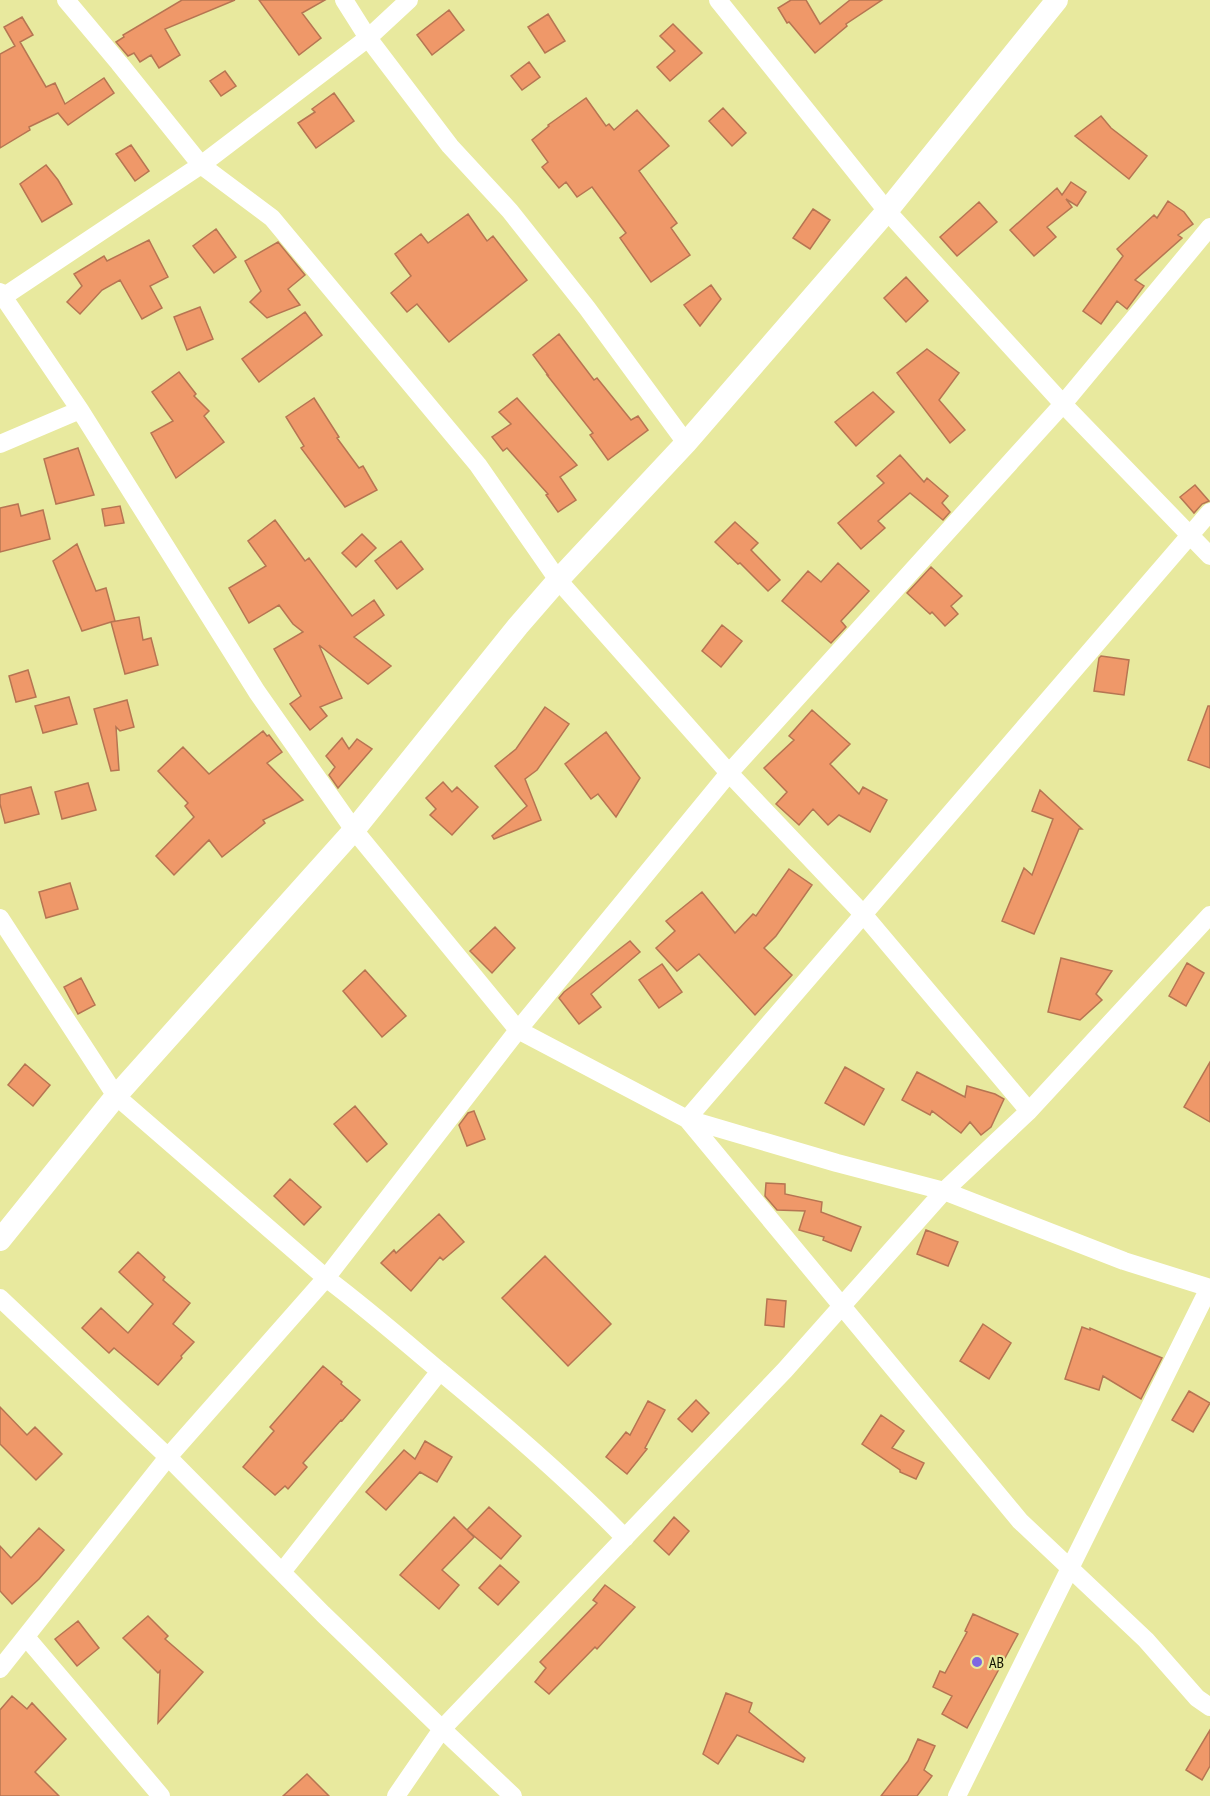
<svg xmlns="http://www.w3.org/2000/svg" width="1210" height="1796" font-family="'PT Sans Narrow',sans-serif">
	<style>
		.building { fill: #ef9869; stroke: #b67552; stroke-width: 1.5 }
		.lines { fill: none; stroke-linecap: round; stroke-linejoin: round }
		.minor { stroke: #fff; stroke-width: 18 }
		.tertiary { stroke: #fff; stroke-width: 22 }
		.poi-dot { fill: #7f67e2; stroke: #e8e99e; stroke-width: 2 }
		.labels { text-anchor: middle; stroke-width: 4.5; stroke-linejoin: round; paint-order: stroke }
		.poi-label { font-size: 16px; fill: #131200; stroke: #e8e99e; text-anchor: start }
	</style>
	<rect width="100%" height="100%" fill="#e8e99e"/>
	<path class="building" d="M 182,0 L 235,0 L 165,29 L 180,55 L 159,68 L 151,55 L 140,62 L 134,53 L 128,56 L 116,42 L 124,37 L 123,35 Z
		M 259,0 L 325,0 L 302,13 L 321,38 L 299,55 Z
		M 791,0 L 806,0 L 820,24 L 850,0 L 882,0 L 846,24 L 847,26 L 815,53 L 789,22 L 787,23 L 778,8 Z
		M 449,10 L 464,30 L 432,55 L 417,35 Z
		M 548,14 L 565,41 L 545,53 L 528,27 Z
		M 22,17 L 33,35 L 20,42 L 46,87 L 55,83 L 65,104 L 104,78 L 114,93 L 68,125 L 58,113 L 29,127 L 30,130 L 0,148 L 0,54 L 15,46 L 4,27 Z
		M 673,24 L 702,53 L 670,81 L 657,67 L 675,51 L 660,36 Z
		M 529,62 L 540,77 L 522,90 L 511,76 Z
		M 225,71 L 236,86 L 221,96 L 210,81 Z
		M 334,93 L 354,121 L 316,148 L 298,123 L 315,112 L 312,109 Z
		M 586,98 L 606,126 L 609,124 L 614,130 L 637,110 L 669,146 L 639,171 L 677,223 L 671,228 L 690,255 L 651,282 L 620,238 L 626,233 L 592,187 L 577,197 L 566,182 L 559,188 L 542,167 L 548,162 L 532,140 L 549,126 L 548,125 Z
		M 723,108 L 746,133 L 732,146 L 709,121 Z
		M 1101,116 L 1111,128 L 1147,156 L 1129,179 L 1075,136 Z
		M 131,145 L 149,171 L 135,181 L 116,154 Z
		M 46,165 L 58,180 L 72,204 L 42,222 L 20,184 Z
		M 1071,182 L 1086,192 L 1077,206 L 1066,199 L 1072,207 L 1047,227 L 1056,237 L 1034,256 L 1010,230 L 1057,188 L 1062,195 Z
		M 1168,201 L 1184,212 L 1193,224 L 1178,235 L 1182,238 L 1135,280 L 1144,286 L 1127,309 L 1117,301 L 1101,324 L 1083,311 L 1123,256 L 1117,249 L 1154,215 L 1157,218 Z
		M 979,202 L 997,222 L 957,256 L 940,237 Z
		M 813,209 L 830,220 L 810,249 L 793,238 Z
		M 468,214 L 487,241 L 493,236 L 527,280 L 449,342 L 417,304 L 407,312 L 391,293 L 411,276 L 395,254 L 421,234 L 428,243 Z
		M 216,229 L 236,257 L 214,273 L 193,246 Z
		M 149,240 L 168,277 L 150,286 L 162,308 L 142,319 L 120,280 L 102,290 L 80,314 L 67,302 L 82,286 L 74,274 L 104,256 L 107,261 Z
		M 278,242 L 305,275 L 288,289 L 300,305 L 267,318 L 250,302 L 261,291 L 245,261 Z
		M 906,277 L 928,301 L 906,322 L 884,298 Z
		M 711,285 L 721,299 L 700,326 L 684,305 Z
		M 200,307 L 213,339 L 187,350 L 174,317 Z
		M 305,312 L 322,335 L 259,382 L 242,359 Z
		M 559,334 L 594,380 L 597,378 L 631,420 L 638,416 L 648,430 L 608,460 L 590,435 L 593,433 L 547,375 L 548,375 L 533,355 Z
		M 927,349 L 959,373 L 939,400 L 965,430 L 950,443 L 897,373 Z
		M 179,372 L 196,394 L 194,396 L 209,411 L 204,416 L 224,442 L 176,478 L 151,433 L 173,421 L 152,392 Z
		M 873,392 L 894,412 L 856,446 L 835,422 Z
		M 314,398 L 339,437 L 337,438 L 359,468 L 363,466 L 377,490 L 345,507 L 301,448 L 304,446 L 286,417 Z
		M 517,398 L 577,465 L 560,477 L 576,500 L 558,512 L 546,495 L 548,494 L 507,448 L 503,451 L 492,437 L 511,424 L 499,412 Z
		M 78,448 L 94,495 L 56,504 L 44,459 Z
		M 900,455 L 924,482 L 927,478 L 948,496 L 942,503 L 950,512 L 943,520 L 910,493 L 878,521 L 885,528 L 861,549 L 838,523 L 884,483 L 877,476 Z
		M 1195,485 L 1209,501 L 1202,504 L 1194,513 L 1180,497 Z
		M 18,504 L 21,516 L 43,510 L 50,539 L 0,552 L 0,508 Z
		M 120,506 L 124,523 L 105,526 L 102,509 Z
		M 275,520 L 305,561 L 309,558 L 352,616 L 374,600 L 384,615 L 354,637 L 391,666 L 368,684 L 319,645 L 342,698 L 320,707 L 327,716 L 310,730 L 290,704 L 301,696 L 274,649 L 303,632 L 293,624 L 279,605 L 249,623 L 229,588 L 266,566 L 248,541 Z
		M 735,522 L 758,543 L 751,550 L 780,580 L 768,591 L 740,563 L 738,564 L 715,542 Z
		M 362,534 L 376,548 L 356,567 L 342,553 Z
		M 401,541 L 423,569 L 397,589 L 375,561 Z
		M 77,544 L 96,591 L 106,588 L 115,621 L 111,622 L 139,617 L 143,640 L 151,638 L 158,665 L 125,674 L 111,622 L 82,631 L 53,561 Z
		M 838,563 L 869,591 L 841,621 L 846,627 L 831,643 L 782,601 L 808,571 L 821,582 Z
		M 931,567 L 962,596 L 951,606 L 958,614 L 945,626 L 932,612 L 930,614 L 907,593 Z
		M 722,625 L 742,641 L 721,667 L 702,651 Z
		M 1101,656 L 1129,660 L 1124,695 L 1094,691 L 1099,658 Z
		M 28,670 L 36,697 L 16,702 L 9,676 Z
		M 69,697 L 77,724 L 43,733 L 35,706 Z
		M 127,700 L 134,727 L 120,731 L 116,727 L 119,770 L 111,771 L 94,709 Z
		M 1208,706 L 1210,706 L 1210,768 L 1188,760 Z
		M 545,707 L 569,724 L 537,770 L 525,779 L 541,820 L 494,839 L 492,836 L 527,806 L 495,766 L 516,749 Z
		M 812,710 L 850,744 L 830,764 L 859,794 L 863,787 L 887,800 L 870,832 L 839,815 L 828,825 L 813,809 L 799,825 L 776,804 L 787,792 L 764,768 L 794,740 L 789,736 Z
		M 263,731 L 267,736 L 269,735 L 282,752 L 267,763 L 303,800 L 263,820 L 265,823 L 222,857 L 209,840 L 174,875 L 156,856 L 194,817 L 185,806 L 188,803 L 158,771 L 183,747 L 209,774 Z
		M 606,732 L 640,778 L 616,817 L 598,794 L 591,799 L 565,764 Z
		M 342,738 L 349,749 L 357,739 L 372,749 L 338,788 L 329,775 L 335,767 L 326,756 Z
		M 443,782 L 452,792 L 457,787 L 478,807 L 452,835 L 430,815 L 436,809 L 426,798 Z
		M 88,783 L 96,810 L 62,819 L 55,792 Z
		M 31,787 L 39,814 L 5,823 L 0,804 L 0,795 Z
		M 1040,790 L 1082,829 L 1079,829 L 1034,934 L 1002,921 L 1024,868 L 1032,875 L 1053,819 L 1032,811 Z
		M 789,869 L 812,885 L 776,936 L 764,948 L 792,975 L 755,1015 L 699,954 L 677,971 L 656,948 L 675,931 L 666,921 L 702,892 L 735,933 L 753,914 L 756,916 Z
		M 70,883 L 78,909 L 46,918 L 39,892 Z
		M 495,927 L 515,948 L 492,973 L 470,951 Z
		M 630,941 L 640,952 L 591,994 L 601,1007 L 579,1024 L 559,998 L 564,992 Z
		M 1061,958 L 1112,971 L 1096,994 L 1102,1000 L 1080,1020 L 1048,1012 Z
		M 1187,963 L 1204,973 L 1186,1006 L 1169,996 Z
		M 662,964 L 682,992 L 659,1008 L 639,980 Z
		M 365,970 L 406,1016 L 382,1037 L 343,991 Z
		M 81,978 L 95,1005 L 78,1014 L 64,987 Z
		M 1210,1062 L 1210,1122 L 1184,1107 Z
		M 25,1064 L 50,1085 L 33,1106 L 8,1085 Z
		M 845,1067 L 884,1089 L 864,1125 L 825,1103 Z
		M 917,1072 L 965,1097 L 967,1086 L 995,1094 L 1004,1099 L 991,1127 L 981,1135 L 970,1122 L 961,1133 L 932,1111 L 930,1115 L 902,1100 Z
		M 355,1106 L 387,1144 L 367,1162 L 334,1124 Z
		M 474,1111 L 485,1139 L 467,1146 L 459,1125 L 468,1113 Z
		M 290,1179 L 321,1207 L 304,1225 L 274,1196 Z
		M 766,1183 L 785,1184 L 785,1194 L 822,1202 L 821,1212 L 861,1227 L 851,1251 L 823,1240 L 824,1237 L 799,1230 L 805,1211 L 777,1210 L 765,1196 Z
		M 439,1214 L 464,1242 L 443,1260 L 440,1257 L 411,1291 L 381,1263 L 394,1250 L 396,1253 Z
		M 926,1230 L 958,1242 L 948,1266 L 917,1254 Z
		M 138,1252 L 165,1277 L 163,1280 L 190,1303 L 173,1324 L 194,1342 L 181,1356 L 182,1358 L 158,1385 L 114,1348 L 109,1353 L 82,1328 L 101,1308 L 128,1333 L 153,1304 L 119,1272 Z
		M 545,1256 L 611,1324 L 568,1366 L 502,1298 Z
		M 767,1299 L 786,1301 L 784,1327 L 765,1325 Z
		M 983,1324 L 1011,1343 L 989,1379 L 960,1361 Z
		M 1082,1327 L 1090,1330 L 1090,1328 L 1162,1358 L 1141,1399 L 1103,1376 L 1099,1390 L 1065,1379 Z
		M 323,1366 L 342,1382 L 341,1384 L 360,1400 L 342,1421 L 341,1420 L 303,1463 L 307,1467 L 288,1489 L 285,1486 L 275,1495 L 243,1467 L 274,1431 L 270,1427 Z
		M 1189,1391 L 1210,1403 L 1193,1432 L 1172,1420 Z
		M 696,1400 L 709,1413 L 692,1432 L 678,1419 Z
		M 648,1401 L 665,1410 L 645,1448 L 647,1449 L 627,1474 L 606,1457 L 626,1432 L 630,1435 Z
		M 0,1407 L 27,1435 L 35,1427 L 62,1454 L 36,1480 L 0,1444 Z
		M 881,1415 L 904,1431 L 892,1448 L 924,1463 L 916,1479 L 900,1472 L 900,1470 L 862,1444 Z
		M 425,1441 L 452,1457 L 437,1482 L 420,1472 L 386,1510 L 366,1492 L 404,1450 L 415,1459 Z
		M 489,1507 L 521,1536 L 501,1559 L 467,1530 Z
		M 454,1517 L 474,1537 L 442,1570 L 459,1585 L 439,1609 L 400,1575 Z
		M 674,1517 L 689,1531 L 669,1555 L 654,1541 Z
		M 39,1528 L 64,1550 L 39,1579 L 12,1604 L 0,1591 L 0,1546 L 11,1558 Z
		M 500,1565 L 519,1582 L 498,1605 L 479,1588 Z
		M 605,1585 L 635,1607 L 597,1649 L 595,1647 L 549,1694 L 535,1682 L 546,1668 L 540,1662 L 597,1603 L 593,1600 Z
		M 973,1614 L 1018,1634 L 967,1728 L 942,1714 L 952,1696 L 933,1687 L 940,1671 L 945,1673 L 967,1632 L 965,1631 Z
		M 148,1616 L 168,1636 L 165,1639 L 203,1672 L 158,1723 L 160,1671 L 158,1673 L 123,1638 Z
		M 78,1621 L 99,1648 L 77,1666 L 55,1639 Z
		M 726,1693 L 752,1703 L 749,1712 L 805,1758 L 803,1762 L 737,1735 L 718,1764 L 703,1754 Z
		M 12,1696 L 27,1709 L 32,1703 L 66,1739 L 35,1772 L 59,1796 L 0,1796 L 0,1710 Z
		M 1210,1730 L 1210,1766 L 1202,1780 L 1186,1770 Z
		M 918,1739 L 935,1746 L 924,1770 L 932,1776 L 917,1796 L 881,1796 L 908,1761 Z
		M 307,1774 L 329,1796 L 283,1796 Z"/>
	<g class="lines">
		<path class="minor" d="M 66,0 L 119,63 L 201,165 L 272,218 L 478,465 L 558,580 L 729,773 L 863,914 L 1029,1111
			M 344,0 L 368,38 L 450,146 L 510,211 L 587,308 L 686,443
			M 718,0 L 887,211 L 1063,404 L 1210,556
			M 0,292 L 80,410 L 257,692 L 354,830 L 518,1030 L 687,1119 L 837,1163 L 944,1191 L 1124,1261 L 1210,1288
			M 3,297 L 201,165 L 368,38 L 409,0
			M 0,444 L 80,410
			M 1210,512 L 687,1119 L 1020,1521 L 1146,1640 L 1197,1698 L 1210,1707
			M 0,918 L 116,1096 L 326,1278 C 366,1308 404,1341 442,1373 C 505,1425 568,1479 625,1538
			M 0,1298 L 168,1457 L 323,1614 L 442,1729 L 513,1796
			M 282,1572 L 440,1371
			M 26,1637 L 161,1796
			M 0,1669 L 168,1457 L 326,1278 L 518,1030 L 729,773 L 1063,404 L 1210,227
			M 396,1796 L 442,1729 L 785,1370 L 944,1191 L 1029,1111 L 1210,915
			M 957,1796 L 1209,1288"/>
		<path class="tertiary" d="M 0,1240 L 116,1096 L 354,830 L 518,626 L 558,580 L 686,443 L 887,211 L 1057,0"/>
	</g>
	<circle class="poi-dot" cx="977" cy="1662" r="6"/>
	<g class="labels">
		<g class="poi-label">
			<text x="989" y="1668">AB</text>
		</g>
	</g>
</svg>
